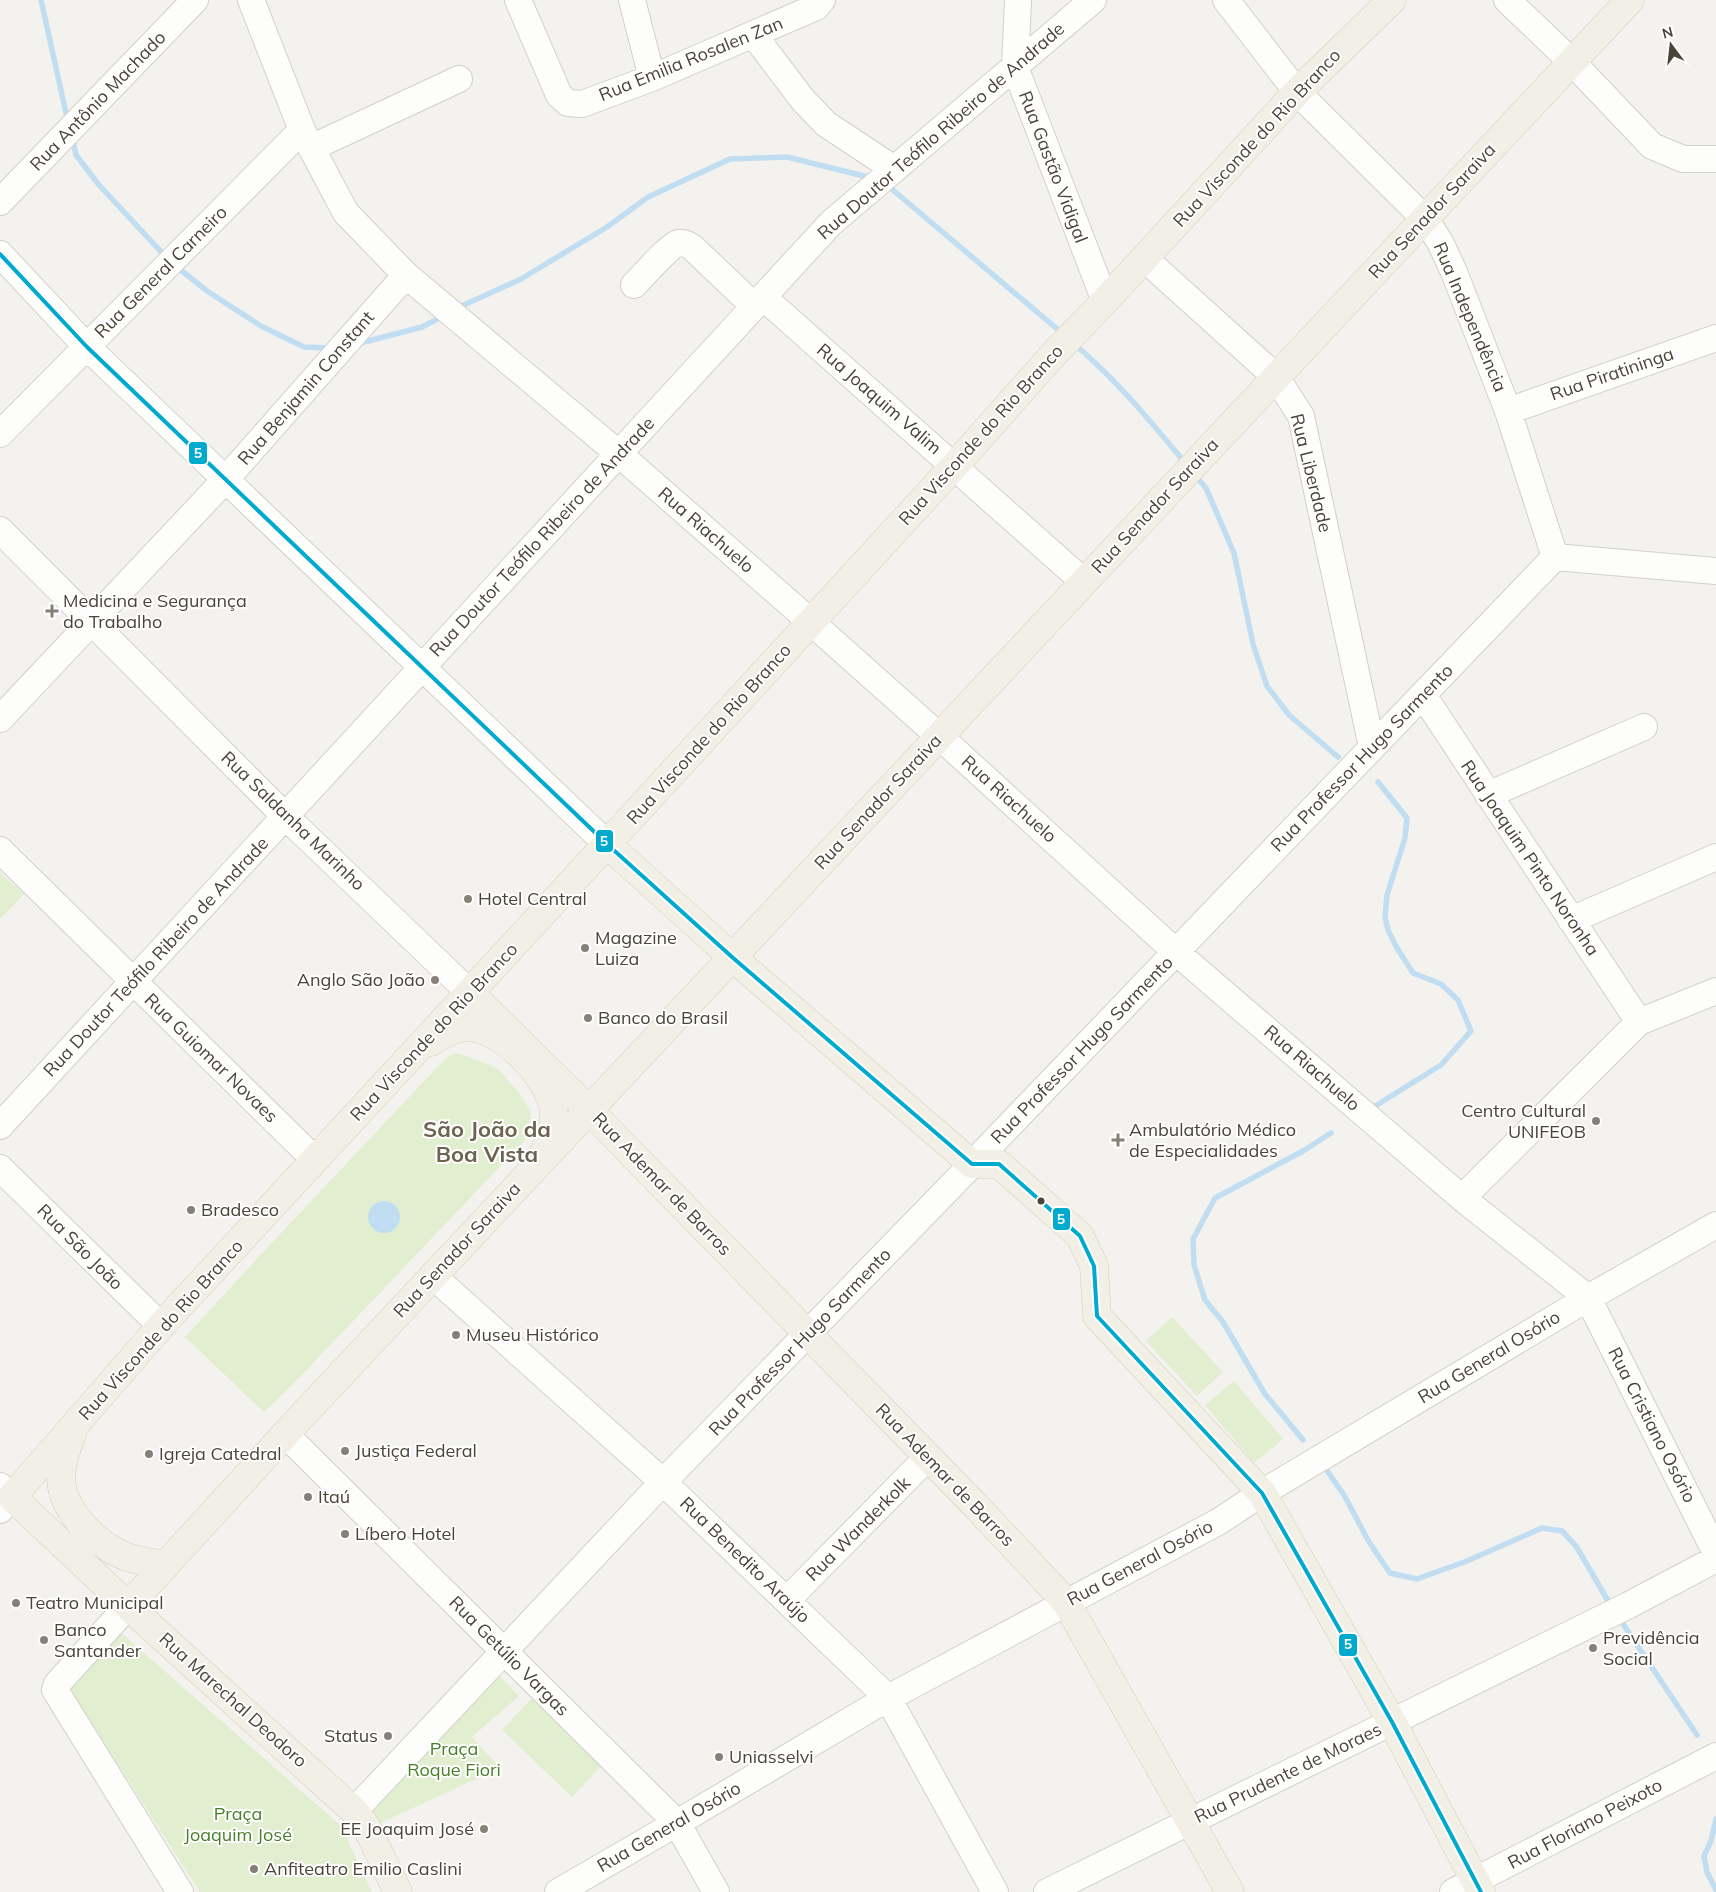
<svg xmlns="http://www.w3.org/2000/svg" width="1716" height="1892" font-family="Mulish,sans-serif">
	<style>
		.green { fill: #e1eecf }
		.water { fill: #c0ddf1 }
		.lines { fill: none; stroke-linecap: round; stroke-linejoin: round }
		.stream { stroke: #c0ddf1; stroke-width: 5.5 }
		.minor-casing { stroke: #d2d0cb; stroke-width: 28 }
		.major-casing { stroke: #d6cebb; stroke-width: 29 }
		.minor { stroke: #fdfdfc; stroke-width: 26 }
		.major { stroke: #f2efe6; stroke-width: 28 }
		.bus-1-casing { stroke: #fff; stroke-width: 8 }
		.bus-1 { stroke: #00a9ce; stroke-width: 4 }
		.poi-dot { fill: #868178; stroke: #fff; stroke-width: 2 }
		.bus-dot { fill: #4b4439; stroke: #fff; stroke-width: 2 }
		.labels { text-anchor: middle; stroke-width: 4; stroke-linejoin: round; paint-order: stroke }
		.street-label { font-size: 18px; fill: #4b4439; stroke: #fff }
		.poi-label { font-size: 18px; fill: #4b4439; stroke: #fff; text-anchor: start }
		.park-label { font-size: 18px; fill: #4a7f2a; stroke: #fff }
		.district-label { font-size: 22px; font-weight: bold; fill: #6e6250; stroke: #fff }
		.line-badge { stroke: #fff; stroke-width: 2 }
		.badge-label { font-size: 14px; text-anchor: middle; font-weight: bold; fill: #fff }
	</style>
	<rect width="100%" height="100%" fill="#f4f2ee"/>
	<path class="green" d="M 0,873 L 24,894 L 0,919 Z
		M 458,1053 L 493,1066 L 500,1071 L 520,1094 L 531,1112 L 528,1137 L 298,1379 L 264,1412 L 185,1337 L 266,1249 L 443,1061 L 451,1055 Z
		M 1172,1317 L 1223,1372 L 1197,1396 L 1146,1341 Z
		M 1234,1381 L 1283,1439 L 1254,1463 L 1205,1405 Z
		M 119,1631 L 341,1826 L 372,1892 L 200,1892 L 69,1688 Z
		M 497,1673 L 519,1696 L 472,1737 L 500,1768 L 378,1824 L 371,1805 Z
		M 533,1697 L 602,1765 L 572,1797 L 502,1730 Z"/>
	<path class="water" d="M368 1217a16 16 0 1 1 32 0a16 16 0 1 1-32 0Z"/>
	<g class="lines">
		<path class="stream" d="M 41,0 L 68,122
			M 72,138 L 76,155 L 99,185 L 166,257
			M 887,185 L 1063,334
			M 177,267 L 207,291 L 261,326 L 304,347 L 331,348
			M 455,309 L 521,279 L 607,227 L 648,197 L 730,159 L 787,157 L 872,178
			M 1073,343 C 1116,379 1151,422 1186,464
			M 357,344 L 422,327 L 443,316
			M 1195,475 L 1206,488 L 1234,553 L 1253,644 L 1267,686 L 1289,715 L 1338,757
			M 1372,1108 L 1441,1065 L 1471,1031 L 1458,1000 L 1441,984 L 1413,973 L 1397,948 L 1388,930 L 1385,917 L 1387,895 L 1405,838 L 1407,818 L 1378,782
			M 1303,1440 L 1265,1394 L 1223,1322 L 1205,1300 L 1194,1265 L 1193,1239 L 1215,1198 L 1303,1151 L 1331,1133
			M 1328,1472 L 1344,1495 L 1369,1542 L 1390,1573 L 1417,1579 L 1467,1561 L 1542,1528 L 1562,1531 L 1576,1546 L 1611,1606
			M 1619,1618 L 1697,1735
			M 1716,1819 L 1711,1841 L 1704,1856 L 1707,1872 L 1716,1890"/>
		<defs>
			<path id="minor" d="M 251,0 L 302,130 L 331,185 L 346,213 L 406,275 L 619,454 L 811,622 L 939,736 L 1176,952 L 1462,1198 L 1588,1298 L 1716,1553
				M 518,0 L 559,95 L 568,103 L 582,104 L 652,78 L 816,7 L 822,0
				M 632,0 L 652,78
				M 1018,0 L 1015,67 L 1105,301
				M 1226,0 L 1297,92 L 1425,219 L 1440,242 L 1454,272 L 1508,411 L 1555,557
				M 1507,0 L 1572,62 L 1652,146 L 1683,159 L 1716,159
				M 753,34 L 803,100 L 826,124 L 894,169
				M 311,148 L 459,79
				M 0,202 L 195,0
				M 0,254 L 87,347 L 607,844
				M 1144,258 L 1276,377 L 1301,416 L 1372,747
				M 634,285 C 643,276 668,247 678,243 C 684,242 689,245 693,248 L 754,306
				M 763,297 L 1084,582
				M 1508,411 L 1716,338
				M 0,434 L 302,130
				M 0,530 L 285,816 L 470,993
				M 1555,557 L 1716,571
				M 1423,695 L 1639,1022
				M 0,719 L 225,480 L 406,275
				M 1488,795 L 1644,727
				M 0,850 L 315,1160
				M 1571,920 L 1716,857
				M 0,1126 L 831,223 L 1093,0
				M 0,1168 L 161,1326
				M 1462,1198 L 1639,1022 L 1716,991
				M 433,1276 L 663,1482 L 888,1698 L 995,1892
				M 285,1434 L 677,1823 L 716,1892
				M 0,1486 L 12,1497 L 0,1510
				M 787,1600 L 928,1457
				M 128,1606 L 57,1684 L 55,1690 L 180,1892
				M 354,1811 L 663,1482 L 954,1183 L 1555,557
				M 558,1892 L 677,1823 L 888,1698 L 1218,1522 L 1262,1493 L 1588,1298 L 1716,1225
				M 1047,1892 L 1629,1605 L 1716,1559
				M 1453,1892 L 1716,1756"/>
			<path id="major" d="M 607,844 L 732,957 L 972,1164 L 999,1164 L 1080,1236 L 1094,1266 L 1097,1316 L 1262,1493 L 1392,1722 L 1481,1892
				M 470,993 L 589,1110 L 974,1504 L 1066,1602 L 1230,1892
				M 431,1042 C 442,1035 453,1028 466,1027 C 502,1027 552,1079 554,1114 C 555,1128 549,1141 543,1154
				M 72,1434 C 67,1447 62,1461 61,1475 C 60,1510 96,1545 127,1557 C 139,1561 152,1563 165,1565
				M 128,1606 L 301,1417 L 1630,0
				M 398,1892 L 366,1826 L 354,1811 L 128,1606 L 12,1497 L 161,1326 L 607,844 L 967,452 L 1053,355 L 1105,301 L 1297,92 L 1392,0"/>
		</defs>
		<use href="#minor" class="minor-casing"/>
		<use href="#major" class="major-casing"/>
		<use href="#minor" class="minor"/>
		<use href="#major" class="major"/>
		<defs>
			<path id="bus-1" d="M 0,254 L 87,347 L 607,844 L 732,957 L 972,1164 L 999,1164 L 1080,1236 L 1094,1266 L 1097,1316 L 1262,1493 L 1392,1722 L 1481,1892"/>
		</defs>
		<use href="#bus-1" class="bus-1-casing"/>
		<use href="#bus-1" class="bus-1"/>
	</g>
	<g class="poi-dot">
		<path d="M49.5 603.5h5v5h5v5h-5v5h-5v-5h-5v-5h5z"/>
		<circle cx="468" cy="899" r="5"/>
		<circle cx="585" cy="948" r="5"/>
		<circle cx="435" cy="980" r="5"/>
		<circle cx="588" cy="1018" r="5"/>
		<circle cx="1596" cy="1121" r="5"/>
		<path d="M1115.5 1132.5h5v5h5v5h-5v5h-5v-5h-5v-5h5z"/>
		<circle cx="191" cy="1210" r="5"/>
		<circle cx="456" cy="1335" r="5"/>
		<circle cx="345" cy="1451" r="5"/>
		<circle cx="149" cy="1454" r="5"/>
		<circle cx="308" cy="1497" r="5"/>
		<circle cx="345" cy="1534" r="5"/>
		<circle cx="16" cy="1603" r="5"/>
		<circle cx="44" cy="1640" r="5"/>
		<circle cx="1593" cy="1648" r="5"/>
		<circle cx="388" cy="1736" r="5"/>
		<circle cx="719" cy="1757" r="5"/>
		<circle cx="484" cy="1829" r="5"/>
		<circle cx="254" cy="1869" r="5"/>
	</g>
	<circle class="bus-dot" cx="1041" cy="1201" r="4.5"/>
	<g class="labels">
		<g class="street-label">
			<text transform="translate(691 59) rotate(-22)" y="6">Rua Emilia Rosalen Zan</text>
			<text transform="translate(98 101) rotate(-46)" y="6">Rua Antônio Machado</text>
			<text transform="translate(941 131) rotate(-41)" y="6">Rua Doutor Teófilo Ribeiro de Andrade</text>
			<text transform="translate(1257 138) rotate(-47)" y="6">Rua Visconde do Rio Branco</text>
			<text transform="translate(1053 167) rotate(69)" y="6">Rua Gastão Vidigal</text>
			<text transform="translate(1432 211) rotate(-47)" y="6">Rua Senador Saraiva</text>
			<text transform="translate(161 272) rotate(-45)" y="6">Rua General Carneiro</text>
			<text transform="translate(1470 317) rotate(67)" y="6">Rua Independência</text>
			<text transform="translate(1612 374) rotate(-19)" y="6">Rua Piratininga</text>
			<text transform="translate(306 388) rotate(-49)" y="6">Rua Benjamin Constant</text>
			<text transform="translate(879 399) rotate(41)" y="6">Rua Joaquim Valim</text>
			<text transform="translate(981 435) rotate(-48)" y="6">Rua Visconde do Rio Branco</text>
			<text transform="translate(1311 473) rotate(76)" y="6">Rua Liberdade</text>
			<text transform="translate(1155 506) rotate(-47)" y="6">Rua Senador Saraiva</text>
			<text transform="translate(706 530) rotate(41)" y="6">Rua Riachuelo</text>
			<text transform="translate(542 537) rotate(-47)" y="6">Rua Doutor Teófilo Ribeiro de Andrade</text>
			<text transform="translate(709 734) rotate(-48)" y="6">Rua Visconde do Rio Branco</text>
			<text transform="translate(1362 758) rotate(-46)" y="6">Rua Professor Hugo Sarmento</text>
			<text transform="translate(1009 799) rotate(42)" y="6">Rua Riachuelo</text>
			<text transform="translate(878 802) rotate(-47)" y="6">Rua Senador Saraiva</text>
			<text transform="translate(293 821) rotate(44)" y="6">Rua Saldanha Marinho</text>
			<text transform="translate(1530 858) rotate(56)" y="6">Rua Joaquim Pinto Noronha</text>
			<text transform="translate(156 957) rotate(-47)" y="6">Rua Doutor Teófilo Ribeiro de Andrade</text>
			<text transform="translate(434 1032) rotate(-47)" y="6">Rua Visconde do Rio Branco</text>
			<text transform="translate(1082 1050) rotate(-46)" y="6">Rua Professor Hugo Sarmento</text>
			<text transform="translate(211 1058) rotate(44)" y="6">Rua Guiomar Novaes</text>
			<text transform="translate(1312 1068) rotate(41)" y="6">Rua Riachuelo</text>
			<text transform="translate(662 1184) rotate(46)" y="6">Rua Ademar de Barros</text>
			<text transform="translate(80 1247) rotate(45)" y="6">Rua São João</text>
			<text transform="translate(457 1250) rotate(-47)" y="6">Rua Senador Saraiva</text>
			<text transform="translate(161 1330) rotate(-48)" y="6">Rua Visconde do Rio Branco</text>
			<text transform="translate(800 1342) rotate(-46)" y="6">Rua Professor Hugo Sarmento</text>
			<text transform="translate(1489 1357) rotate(-31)" y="6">Rua General Osório</text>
			<text transform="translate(1652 1425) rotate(63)" y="6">Rua Cristiano Osório</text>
			<text transform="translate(945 1475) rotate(46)" y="6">Rua Ademar de Barros</text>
			<text transform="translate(858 1529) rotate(-45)" y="6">Rua Wanderkolk</text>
			<text transform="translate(745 1560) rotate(44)" y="6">Rua Benedito Araújo</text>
			<text transform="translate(1140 1563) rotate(-28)" y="6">Rua General Osório</text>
			<text transform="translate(509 1656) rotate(45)" y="6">Rua Getúlio Vargas</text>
			<text transform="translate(233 1700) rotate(42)" y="6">Rua Marechal Deodoro</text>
			<text transform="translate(1288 1773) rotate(-26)" y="6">Rua Prudente de Moraes</text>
			<text transform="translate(1585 1824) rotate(-28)" y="6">Rua Floriano Peixoto</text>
			<text transform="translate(669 1827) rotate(-30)" y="6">Rua General Osório</text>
		</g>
		<g class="poi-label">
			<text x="63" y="607">Medicina e Segurança<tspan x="63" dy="21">do Trabalho</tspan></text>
			<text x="478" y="905">Hotel Central</text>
			<text x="595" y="944">Magazine<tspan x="595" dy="21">Luiza</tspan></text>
			<text x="425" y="986" text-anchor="end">Anglo São João</text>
			<text x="598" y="1024">Banco do Brasil</text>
			<text x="1586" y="1117" text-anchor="end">Centro Cultural<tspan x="1586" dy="21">UNIFEOB</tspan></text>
			<text x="1129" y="1136">Ambulatório Médico<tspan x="1129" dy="21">de Especialidades</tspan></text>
			<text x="201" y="1216">Bradesco</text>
			<text x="466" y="1341">Museu Histórico</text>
			<text x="355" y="1457">Justiça Federal</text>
			<text x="159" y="1460">Igreja Catedral</text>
			<text x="318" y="1503">Itaú</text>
			<text x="355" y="1540">Líbero Hotel</text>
			<text x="26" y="1609">Teatro Municipal</text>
			<text x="54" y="1636">Banco<tspan x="54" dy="21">Santander</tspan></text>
			<text x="1603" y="1644">Previdência<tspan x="1603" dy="21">Social</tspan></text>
			<text x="378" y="1742" text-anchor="end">Status</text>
			<text x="729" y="1763">Uniasselvi</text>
			<text x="474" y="1835" text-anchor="end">EE Joaquim José</text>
			<text x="264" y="1875">Anfiteatro Emilio Caslini</text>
		</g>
		<g class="park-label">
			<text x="454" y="1755">Praça<tspan x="454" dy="21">Roque Fiori</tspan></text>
			<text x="238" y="1820">Praça<tspan x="238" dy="21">Joaquim José</tspan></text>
		</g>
		<g class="district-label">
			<text x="487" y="1137">São João da<tspan x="487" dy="25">Boa Vista</tspan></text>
		</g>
	</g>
	<g class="line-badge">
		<rect x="188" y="441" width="20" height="24" rx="5" fill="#00a9ce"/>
		<rect x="595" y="829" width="19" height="24" rx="5" fill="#00a9ce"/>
		<rect x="1052" y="1207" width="19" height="24" rx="5" fill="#00a9ce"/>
		<rect x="1338" y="1633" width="20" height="24" rx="5" fill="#00a9ce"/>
	</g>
	<g class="badge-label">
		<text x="198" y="458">5</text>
		<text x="604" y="846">5</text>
		<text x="1061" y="1224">5</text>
		<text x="1348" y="1649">5</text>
	</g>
	<g transform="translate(1671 45) rotate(345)" stroke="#ffffff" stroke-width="4" paint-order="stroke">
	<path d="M0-4L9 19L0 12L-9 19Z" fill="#4b4439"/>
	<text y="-8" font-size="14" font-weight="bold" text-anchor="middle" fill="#4b4439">N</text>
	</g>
</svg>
